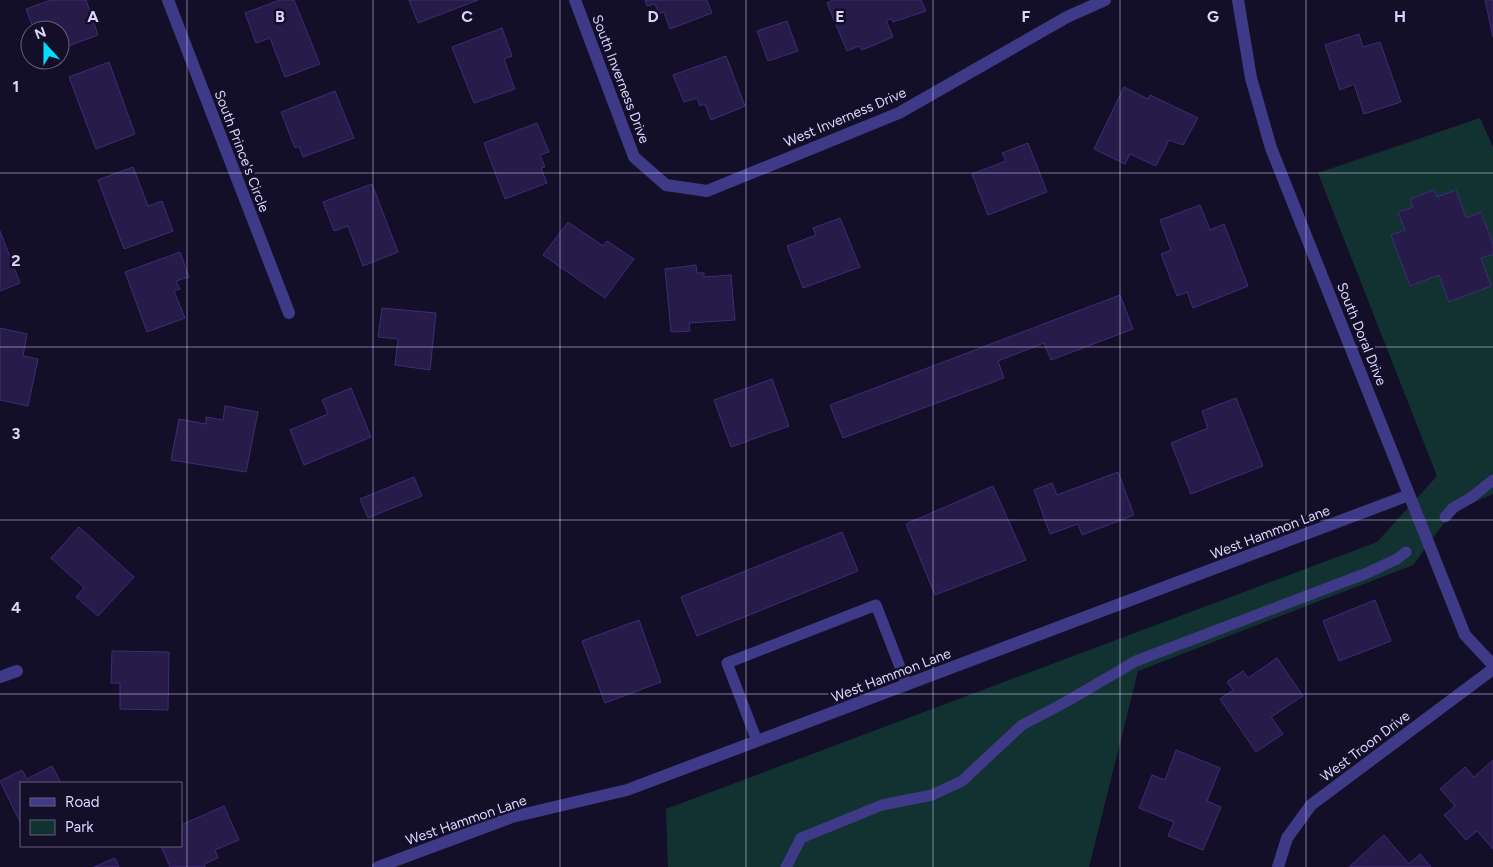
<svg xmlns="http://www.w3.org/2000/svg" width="1493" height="867" font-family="Figtree,sans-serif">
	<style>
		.green { fill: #123232 }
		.building { fill: #261b49; stroke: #3d2d75 }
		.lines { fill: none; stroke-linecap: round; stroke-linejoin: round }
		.service { stroke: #3f3a87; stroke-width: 11 }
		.minor { stroke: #3f3a87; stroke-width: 12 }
		.grid { fill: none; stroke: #dcd6ff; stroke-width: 1; stroke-opacity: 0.55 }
		.labels { text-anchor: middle; stroke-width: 5; stroke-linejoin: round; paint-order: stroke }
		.street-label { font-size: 14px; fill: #dcd6ff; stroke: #140f28 }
		.grid-label { font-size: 16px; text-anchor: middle; font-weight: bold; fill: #dcd6ff; stroke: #140f28; stroke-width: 5; stroke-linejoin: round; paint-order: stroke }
	</style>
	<rect width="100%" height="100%" fill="#140f28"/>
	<path class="green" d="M 1480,118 L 1493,147 L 1493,494 L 1452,512 L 1413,565 L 1138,671 L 1089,867 L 668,867 L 666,809 L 1377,542 L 1437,476 L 1318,173 Z"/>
	<path class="building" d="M 51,0 L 86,0 L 98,35 L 60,49 L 60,30 L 34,30 L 26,9 Z
		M 280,0 L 294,0 L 320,64 L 285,77 L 270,38 L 256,43 L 245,13 Z
		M 409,0 L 478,0 L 418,23 Z
		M 645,0 L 707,0 L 712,13 L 670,29 L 664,12 L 659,14 L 655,4 L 647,6 Z
		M 833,0 L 921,0 L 926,11 L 893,22 L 891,19 L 886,20 L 893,37 L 862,50 L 859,46 L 847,51 L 827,3 Z
		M 1485,0 L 1493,0 L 1493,37 Z
		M 787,21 L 798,51 L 768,61 L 757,31 Z
		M 502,28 L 512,56 L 504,59 L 515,89 L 474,103 L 452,47 Z
		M 1359,34 L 1363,47 L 1380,42 L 1401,102 L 1364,114 L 1354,84 L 1340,90 L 1325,45 Z
		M 726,56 L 745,106 L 711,120 L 705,104 L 700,106 L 697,98 L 684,102 L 673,75 Z
		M 109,62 L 135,134 L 96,149 L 69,77 Z
		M 1124,87 L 1148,99 L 1150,95 L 1198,118 L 1183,145 L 1169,140 L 1156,166 L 1130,154 L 1125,164 L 1094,149 Z
		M 335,91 L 354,138 L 303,157 L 299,146 L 295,148 L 281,112 Z
		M 537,123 L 549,152 L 540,155 L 545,167 L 541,168 L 547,183 L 505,199 L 484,143 Z
		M 1028,143 L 1047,192 L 988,215 L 972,174 L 1006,161 L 1002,153 Z
		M 133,167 L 148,206 L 162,201 L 173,231 L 124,249 L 98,180 Z
		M 372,184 L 398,252 L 363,266 L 348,226 L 334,231 L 323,202 Z
		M 1434,190 L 1437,197 L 1456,190 L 1466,218 L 1481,212 L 1493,244 L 1493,254 L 1481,258 L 1491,286 L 1449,302 L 1439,275 L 1410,286 L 1391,235 L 1405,230 L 1398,212 L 1413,207 L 1410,199 Z
		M 1200,205 L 1210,230 L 1224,224 L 1248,286 L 1193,308 L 1187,292 L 1177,296 L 1161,254 L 1171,250 L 1160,220 Z
		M 840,218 L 860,267 L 803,288 L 787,246 L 816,235 L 813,228 Z
		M 568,222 L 603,246 L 607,241 L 634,259 L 605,298 L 543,255 Z
		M 0,231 L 20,283 L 0,291 Z
		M 180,252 L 189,277 L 176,281 L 180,289 L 174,291 L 185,318 L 147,332 L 125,272 Z
		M 696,265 L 697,273 L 704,273 L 704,277 L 731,275 L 735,320 L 689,323 L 690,331 L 671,332 L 665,269 Z
		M 1120,295 L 1133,329 L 1051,360 L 1044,343 L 998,361 L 1004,378 L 843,438 L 830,405 Z
		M 382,308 L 436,313 L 430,370 L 395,365 L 398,339 L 378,337 Z
		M 0,328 L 27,334 L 23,356 L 38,359 L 28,406 L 0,400 Z
		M 772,379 L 789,426 L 731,447 L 714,400 Z
		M 351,388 L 371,437 L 304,465 L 290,430 L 328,414 L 322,400 Z
		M 1236,398 L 1263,466 L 1191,494 L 1171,443 L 1208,428 L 1202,411 Z
		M 225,406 L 258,412 L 246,472 L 171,460 L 179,419 L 206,424 L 206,417 L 223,420 Z
		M 1118,472 L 1134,515 L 1082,535 L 1078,524 L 1050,534 L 1034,490 L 1052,483 L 1057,495 Z
		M 414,477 L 422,496 L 368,518 L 360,499 Z
		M 993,486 L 1026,560 L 935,595 L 906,524 Z
		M 79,527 L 134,577 L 98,616 L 76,597 L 84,588 L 51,558 Z
		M 842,532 L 858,571 L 697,636 L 681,597 Z
		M 1375,600 L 1391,641 L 1339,661 L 1323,621 Z
		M 639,620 L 661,682 L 605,703 L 582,641 Z
		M 112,651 L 169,652 L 168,710 L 120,709 L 120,683 L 111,683 Z
		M 1277,658 L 1303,696 L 1271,717 L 1283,734 L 1256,752 L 1220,699 L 1233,690 L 1227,682 L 1243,671 L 1248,678 Z
		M 1176,750 L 1220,768 L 1207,801 L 1221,807 L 1203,850 L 1168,836 L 1174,822 L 1139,808 L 1152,775 L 1165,780 Z
		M 1493,760 L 1493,849 L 1477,831 L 1466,840 L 1444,815 L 1455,806 L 1440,789 L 1465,767 L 1474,777 Z
		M 52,766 L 61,783 L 21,783 L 21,822 L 20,822 L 0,781 L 22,770 L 27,779 Z
		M 224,806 L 239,840 L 215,850 L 218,858 L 204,864 L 205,867 L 170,867 L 161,846 L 181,846 L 181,825 Z
		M 1384,835 L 1409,864 L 1420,854 L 1431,867 L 1349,867 Z
		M 115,858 L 119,867 L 94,867 Z"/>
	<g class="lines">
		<path class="service" d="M 1445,517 L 1453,508 L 1472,497 L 1493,480
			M 757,741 L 727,663 L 876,605 L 907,685
			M 786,867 L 801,838 L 882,805 L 932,795 L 962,781 L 1022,725 L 1064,703 L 1136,661 L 1367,573 L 1397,559 L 1406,552"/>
		<path class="minor" d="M 168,0 L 289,313
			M 575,0 L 634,157 L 666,185 L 707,191 L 899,113 L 1067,17 L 1105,0
			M 1238,0 L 1251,78 L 1271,148 L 1465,635 L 1493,665
			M 0,677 L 17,671
			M 378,867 L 512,817 L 627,790 L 1409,495
			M 1278,867 L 1287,838 L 1311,805 L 1493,669"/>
	</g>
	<path class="grid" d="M 187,0 L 187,867M 373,0 L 373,867M 560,0 L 560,867M 746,0 L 746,867M 933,0 L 933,867M 1120,0 L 1120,867M 1306,0 L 1306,867M 0,173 L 1493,173M 0,347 L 1493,347M 0,520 L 1493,520M 0,694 L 1493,694"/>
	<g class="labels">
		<g class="street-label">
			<text transform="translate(621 79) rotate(69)" y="5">South Inverness Drive</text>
			<text transform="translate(845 117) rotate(-23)" y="5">West Inverness Drive</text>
			<text transform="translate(242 151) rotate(69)" y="5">South Prince's Circle</text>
			<text transform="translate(1362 334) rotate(68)" y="5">South Doral Drive</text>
			<text transform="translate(1270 532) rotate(-21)" y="5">West Hammon Lane</text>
			<text transform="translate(891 675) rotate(-21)" y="5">West Hammon Lane</text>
			<text transform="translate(1365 746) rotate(-37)" y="5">West Troon Drive</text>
			<text transform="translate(466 820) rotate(-19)" y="5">West Hammon Lane</text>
		</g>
	</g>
	<g class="grid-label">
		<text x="93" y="22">A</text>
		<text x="280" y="22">B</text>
		<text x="467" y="22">C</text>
		<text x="653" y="22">D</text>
		<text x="840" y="22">E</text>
		<text x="1026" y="22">F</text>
		<text x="1213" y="22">G</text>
		<text x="1400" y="22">H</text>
		<text x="16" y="92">1</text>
		<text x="16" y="266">2</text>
		<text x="16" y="439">3</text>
		<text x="16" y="613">4</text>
	</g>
	<rect x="20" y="782" width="162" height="65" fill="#140f28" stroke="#645f7e"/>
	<rect x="30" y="798" width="25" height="8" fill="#3f3a87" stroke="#645f7e"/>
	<text x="65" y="807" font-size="15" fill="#dcd6ff">Road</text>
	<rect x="30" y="820" width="25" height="15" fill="#123232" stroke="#645f7e"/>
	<text x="65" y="832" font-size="15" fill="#dcd6ff">Park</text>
	<g transform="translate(45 45) rotate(339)"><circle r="24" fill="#140f28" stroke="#645f7e"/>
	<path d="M0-4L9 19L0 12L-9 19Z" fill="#02ddff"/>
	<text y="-8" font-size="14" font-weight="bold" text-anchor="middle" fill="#dcd6ff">N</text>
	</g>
</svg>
